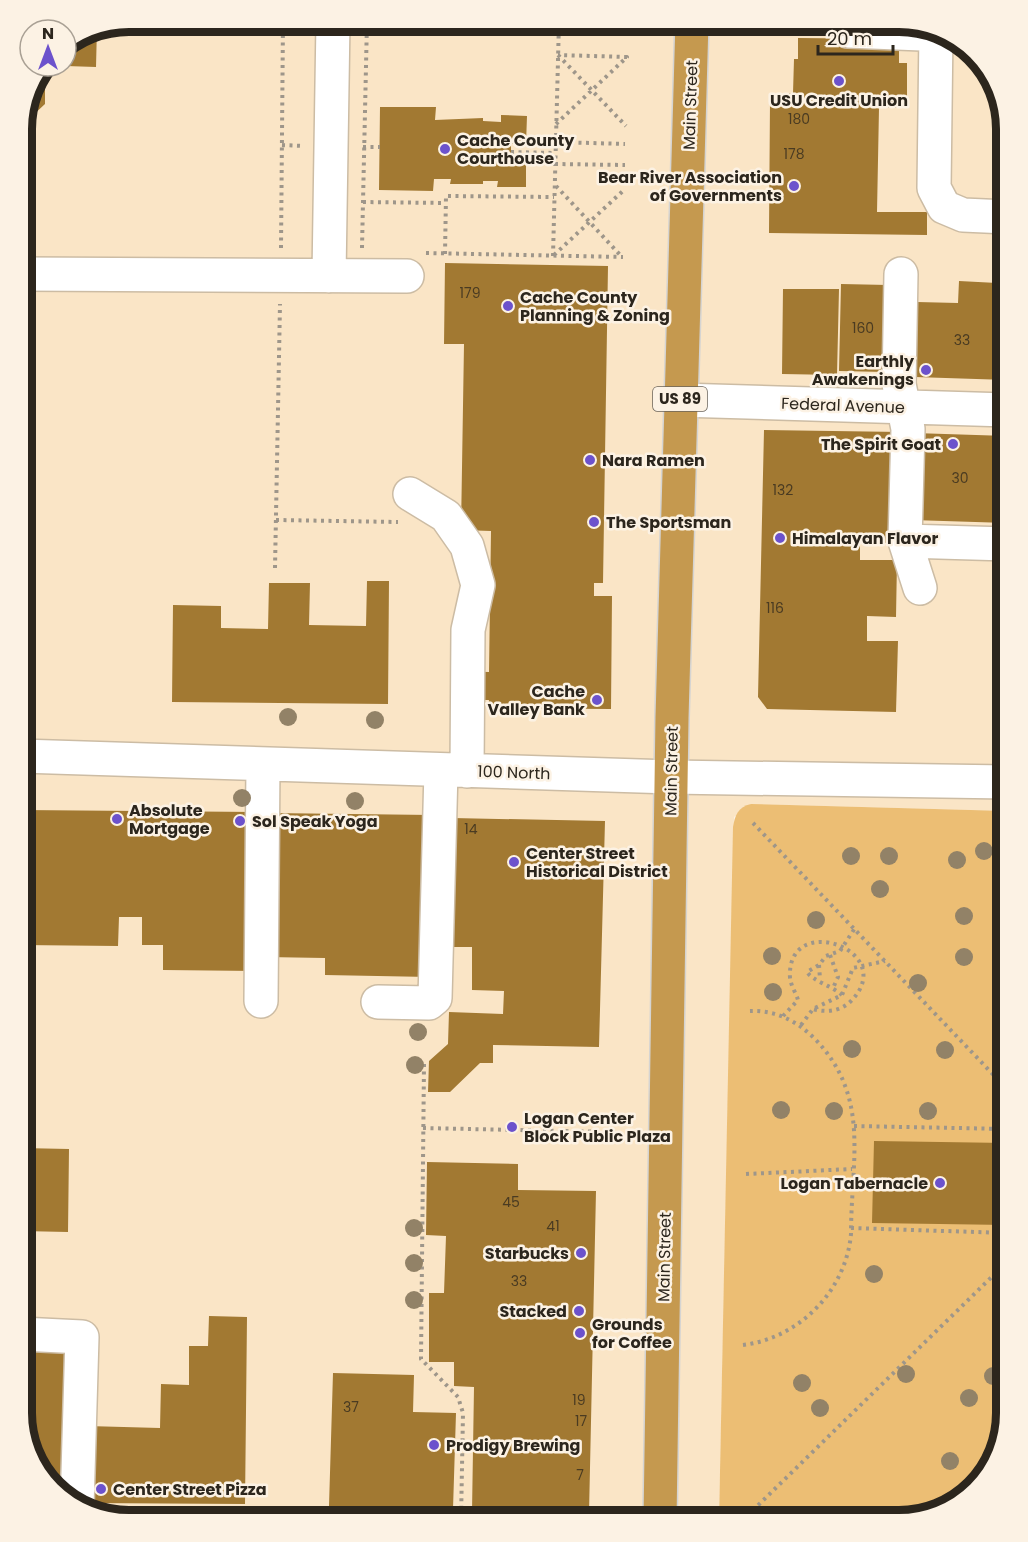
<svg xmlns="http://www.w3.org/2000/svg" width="1028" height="1542" font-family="Poppins,sans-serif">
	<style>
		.built { fill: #fae5c6 }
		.green { fill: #ecbe74 }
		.building { fill: #a27932 }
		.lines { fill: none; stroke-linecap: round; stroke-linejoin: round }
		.minor-casing { stroke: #ccbca4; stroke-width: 36 }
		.highway-casing { stroke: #d5d4d2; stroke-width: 36 }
		.path { stroke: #9e968a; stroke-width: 4; stroke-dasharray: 3 4.5; stroke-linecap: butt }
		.minor { stroke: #fff; stroke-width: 33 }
		.highway { stroke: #c5994f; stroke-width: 33 }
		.tree { fill: #928267 }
		.poi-dot { fill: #6c52cc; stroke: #fcf2e4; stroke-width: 2 }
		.labels { text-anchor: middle; stroke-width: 5; stroke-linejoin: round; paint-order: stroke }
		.number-label { font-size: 14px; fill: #4a3b22 }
		.shield { fill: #fcf2e4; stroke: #6a6359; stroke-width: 1.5 }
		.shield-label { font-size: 15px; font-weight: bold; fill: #2c261d }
		.poi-label { font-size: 16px; font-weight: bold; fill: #2c261d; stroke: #fcf2e4; text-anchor: start }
		.street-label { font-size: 16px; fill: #2c261d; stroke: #fcf2e4 }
		.rim { fill: none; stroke: #2c261d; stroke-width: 8 }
	</style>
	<rect width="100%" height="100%" fill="#fcf2e4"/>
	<path class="built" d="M 128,21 L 907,21 L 959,39 L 993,75 L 1007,128 L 1007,811 L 751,804 L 734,817 L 719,1521 L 121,1521 L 74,1506 L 35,1467 L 21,1414 L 21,121 L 46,66 L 66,66 L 87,29 Z"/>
	<path class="green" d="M 751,804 L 1007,811 L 1007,1414 L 992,1468 L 953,1507 L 900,1521 L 719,1521 L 733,827 C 735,815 738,807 751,804 Z"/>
	<path class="building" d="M 97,27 L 96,67 L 66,66 L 66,43 L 87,29 Z
		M 798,38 L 899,39 L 899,63 L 907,63 L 907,108 L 879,108 L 877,212 L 927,212 L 927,235 L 769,233 L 770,102 L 785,103 L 785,93 L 793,93 L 794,59 L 798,59 Z
		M 45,68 L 45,104 L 30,118 L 23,118 Z
		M 380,107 L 436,107 L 435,120 L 483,118 L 483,121 L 501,122 L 501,115 L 527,116 L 526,144 L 511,144 L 511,159 L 526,159 L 526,187 L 497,187 L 498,181 L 483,181 L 483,184 L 450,184 L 451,179 L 434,179 L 433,191 L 379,190 Z
		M 998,247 L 1007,248 L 1007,380 L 915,377 L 917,302 L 958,303 L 959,281 L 997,283 Z
		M 445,263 L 608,266 L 603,583 L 594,583 L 594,596 L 612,596 L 611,709 L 488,708 L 489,700 L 452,700 L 452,671 L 489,672 L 491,531 L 461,530 L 464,344 L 444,344 Z
		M 841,284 L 888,285 L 886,372 L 839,371 Z
		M 783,289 L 839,289 L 837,375 L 782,374 Z
		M 764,430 L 901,432 L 890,543 L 860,542 L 860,560 L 897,560 L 896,617 L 867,616 L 867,641 L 898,641 L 896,712 L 767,709 L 758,697 Z
		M 914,433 L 1007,436 L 1007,523 L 912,520 Z
		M 367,581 L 389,581 L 388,704 L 172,702 L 173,605 L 221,606 L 221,628 L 268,629 L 269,583 L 310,583 L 309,625 L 366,626 Z
		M 21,810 L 260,812 L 258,971 L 163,970 L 163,945 L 142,945 L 142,917 L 119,917 L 118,946 L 21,945 Z
		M 269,813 L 432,815 L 430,977 L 325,975 L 325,958 L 266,957 Z
		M 452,818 L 605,821 L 599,1047 L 493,1045 L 493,1063 L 480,1063 L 450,1092 L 428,1092 L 429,1061 L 448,1044 L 449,1012 L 503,1014 L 504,991 L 472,990 L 472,947 L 450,947 Z
		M 874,1141 L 1007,1143 L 1007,1225 L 872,1223 Z
		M 21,1148 L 69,1149 L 68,1232 L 21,1231 Z
		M 427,1162 L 518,1164 L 518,1190 L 596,1191 L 589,1514 L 472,1512 L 474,1387 L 454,1386 L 454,1362 L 429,1362 L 429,1293 L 444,1293 L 446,1236 L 426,1235 Z
		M 209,1316 L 247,1317 L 245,1504 L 85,1503 L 87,1426 L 160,1428 L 161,1384 L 189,1385 L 189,1346 L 208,1346 Z
		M 26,1341 L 71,1342 L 67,1500 L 35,1467 L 21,1414 L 21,1404 L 25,1404 Z
		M 333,1373 L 414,1375 L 413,1412 L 456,1413 L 453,1509 L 329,1506 Z"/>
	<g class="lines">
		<defs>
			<path id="minor" d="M 845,21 L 848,31 L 946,35
				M 936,31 L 934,188 L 944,207 L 963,215 L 1007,217
				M 21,274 L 407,276
				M 901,274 L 899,384 L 908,429 L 905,541 L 920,588
				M 329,276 L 333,21
				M 680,400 L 1007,410
				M 410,494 L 446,516 L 467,546 L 478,585 L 468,630 L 467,771
				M 905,541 L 1007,544
				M 21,756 L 671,777 L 1007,782
				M 261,1001 L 263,764
				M 378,1002 L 429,1003 L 435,998 L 441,770
				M 21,1334 L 82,1337 L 77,1507"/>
			<path id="highway" d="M 660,1521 L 672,718 L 692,21"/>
		</defs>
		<use href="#minor" class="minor-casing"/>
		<use href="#highway" class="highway-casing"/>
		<path class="path" d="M 558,55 L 626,126
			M 556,124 L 627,57 L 558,55
			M 556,142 L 625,144
			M 282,145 L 304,146
			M 363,147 L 380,147
			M 511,152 L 555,153
			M 555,164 L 625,165
			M 556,186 L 622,257
			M 363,202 L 445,203
			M 281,248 L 283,21
			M 362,248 L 367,21
			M 426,253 L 623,257
			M 445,254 L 446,196 L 554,197
			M 554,255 L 625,189
			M 553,256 L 559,21
			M 276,520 L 398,522
			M 275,568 L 280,304
			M 753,823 L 1007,1089
			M 830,955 L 838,977 L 833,988
			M 819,965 L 820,979
			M 842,995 C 832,986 813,981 807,972 L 819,965 L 826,956 L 840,951 L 855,928
			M 783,1016 L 798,1000 C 796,993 791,986 790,978 C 786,910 899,950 852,1000 C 842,1011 827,1013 813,1009
			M 801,1025 L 813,1009 L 842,995 L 853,968 L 885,961
			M 424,1064 L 421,1359 L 458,1397 L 463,1413 L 461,1521
			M 854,1126 L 1007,1129
			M 423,1128 L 609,1132
			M 746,1174 L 852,1169
			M 851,1228 L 1007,1233
			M 743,1345 C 800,1338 846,1290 851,1234 C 851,1160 871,1097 815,1039 C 797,1021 776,1010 750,1011
			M 742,1521 L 1007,1262"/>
		<use href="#minor" class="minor"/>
		<use href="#highway" class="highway"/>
	</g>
	<g class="tree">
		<circle cx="288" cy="717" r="9"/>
		<circle cx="375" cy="720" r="9"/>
		<circle cx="242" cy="798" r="9"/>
		<circle cx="355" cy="801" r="9"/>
		<circle cx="984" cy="851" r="9"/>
		<circle cx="851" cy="856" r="9"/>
		<circle cx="889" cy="856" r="9"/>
		<circle cx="957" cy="860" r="9"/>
		<circle cx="880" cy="889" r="9"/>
		<circle cx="964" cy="916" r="9"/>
		<circle cx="816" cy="920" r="9"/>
		<circle cx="772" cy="956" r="9"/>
		<circle cx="964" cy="957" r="9"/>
		<circle cx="918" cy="983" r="9"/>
		<circle cx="773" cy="992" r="9"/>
		<circle cx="418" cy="1032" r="9"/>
		<circle cx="852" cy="1049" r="9"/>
		<circle cx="945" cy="1050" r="9"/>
		<circle cx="415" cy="1065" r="9"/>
		<circle cx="781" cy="1110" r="9"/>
		<circle cx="834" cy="1111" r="9"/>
		<circle cx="928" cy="1111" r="9"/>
		<circle cx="414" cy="1228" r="9"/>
		<circle cx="414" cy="1263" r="9"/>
		<circle cx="874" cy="1274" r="9"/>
		<circle cx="414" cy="1300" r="9"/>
		<circle cx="906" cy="1374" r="9"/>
		<circle cx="993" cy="1376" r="9"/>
		<circle cx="802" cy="1383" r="9"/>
		<circle cx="969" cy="1398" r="9"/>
		<circle cx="820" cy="1408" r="9"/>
		<circle cx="950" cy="1461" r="9"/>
	</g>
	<g class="poi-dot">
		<circle cx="839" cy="81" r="6"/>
		<circle cx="445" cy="149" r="6"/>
		<circle cx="794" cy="186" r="6"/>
		<circle cx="508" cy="306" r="6"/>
		<circle cx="926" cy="370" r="6"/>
		<circle cx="953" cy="444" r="6"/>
		<circle cx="590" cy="460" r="6"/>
		<circle cx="594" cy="522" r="6"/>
		<circle cx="780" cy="538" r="6"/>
		<circle cx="597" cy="700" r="6"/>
		<circle cx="117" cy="819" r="6"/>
		<circle cx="240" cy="821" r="6"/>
		<circle cx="514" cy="862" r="6"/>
		<circle cx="512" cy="1127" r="6"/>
		<circle cx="940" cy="1183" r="6"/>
		<circle cx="581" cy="1253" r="6"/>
		<circle cx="579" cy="1311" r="6"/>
		<circle cx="580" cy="1333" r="6"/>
		<circle cx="434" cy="1445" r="6"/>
		<circle cx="101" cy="1489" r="6"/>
	</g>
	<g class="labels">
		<g class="number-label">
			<text x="799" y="124">180</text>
			<text x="794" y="159">178</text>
			<text x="470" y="298">179</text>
			<text x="863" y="333">160</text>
			<text x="962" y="345">33</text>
			<text x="960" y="483">30</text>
			<text x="783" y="495">132</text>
			<text x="775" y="613">116</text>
			<text x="471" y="834">14</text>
			<text x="511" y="1207">45</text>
			<text x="553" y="1231">41</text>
			<text x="519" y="1286">33</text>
			<text x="579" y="1405">19</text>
			<text x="351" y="1412">37</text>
			<text x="581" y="1426">17</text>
			<text x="580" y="1480">7</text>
		</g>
		<rect class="shield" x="653" y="387" width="54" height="24" rx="4.5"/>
		<g class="shield-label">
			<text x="680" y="404">US 89</text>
		</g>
		<g class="poi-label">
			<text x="839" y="106" text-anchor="middle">USU Credit Union</text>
			<text x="457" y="146">Cache County<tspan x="457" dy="18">Courthouse</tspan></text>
			<text x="782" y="183" text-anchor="end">Bear River Association<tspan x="782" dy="18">of Governments</tspan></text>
			<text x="520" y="303">Cache County<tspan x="520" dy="18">Planning &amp; Zoning</tspan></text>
			<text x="914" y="367" text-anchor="end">Earthly<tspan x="914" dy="18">Awakenings</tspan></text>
			<text x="941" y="450" text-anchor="end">The Spirit Goat</text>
			<text x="602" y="466">Nara Ramen</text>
			<text x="606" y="528">The Sportsman</text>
			<text x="792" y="544">Himalayan Flavor</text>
			<text x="585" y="697" text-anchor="end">Cache<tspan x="585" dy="18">Valley Bank</tspan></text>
			<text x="129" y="816">Absolute<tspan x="129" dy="18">Mortgage</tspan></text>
			<text x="252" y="827">Sol Speak Yoga</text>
			<text x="526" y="859">Center Street<tspan x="526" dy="18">Historical District</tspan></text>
			<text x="524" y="1124">Logan Center<tspan x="524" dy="18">Block Public Plaza</tspan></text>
			<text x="928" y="1189" text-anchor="end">Logan Tabernacle</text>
			<text x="569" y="1259" text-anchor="end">Starbucks</text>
			<text x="567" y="1317" text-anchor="end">Stacked</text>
			<text x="592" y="1330">Grounds<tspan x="592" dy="18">for Coffee</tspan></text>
			<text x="446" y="1451">Prodigy Brewing</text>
			<text x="113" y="1495">Center Street Pizza</text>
		</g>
		<g class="street-label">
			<text transform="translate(690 105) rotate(-88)" y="6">Main Street</text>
			<text transform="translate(843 405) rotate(2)" y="6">Federal Avenue</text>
			<text transform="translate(671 771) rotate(-89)" y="6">Main Street</text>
			<text transform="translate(514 772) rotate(2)" y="6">100 North</text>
			<text transform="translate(664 1257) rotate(-89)" y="6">Main Street</text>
		</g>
	</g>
	<path d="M0 0H1028V1542H0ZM129 32H899A97 97 0 0 1 996 129V1413A97 97 0 0 1 899 1510H129A97 97 0 0 1 32 1413V129A97 97 0 0 1 129 32Z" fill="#fcf2e4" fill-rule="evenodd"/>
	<path class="rim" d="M129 32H899A97 97 0 0 1 996 129V1413A97 97 0 0 1 899 1510H129A97 97 0 0 1 32 1413V129A97 97 0 0 1 129 32Z"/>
	<g transform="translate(48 48)"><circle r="28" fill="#fcf2e4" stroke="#a9a094" stroke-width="1.5"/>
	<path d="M0-4.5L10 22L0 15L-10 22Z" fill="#6c52cc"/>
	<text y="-9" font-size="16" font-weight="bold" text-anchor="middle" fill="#2c261d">N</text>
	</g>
	<path d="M818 45v9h75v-9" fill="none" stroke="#2c261d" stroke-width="3"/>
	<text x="827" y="45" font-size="18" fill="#2c261d" stroke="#fcf2e4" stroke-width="4.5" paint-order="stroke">20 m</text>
</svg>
